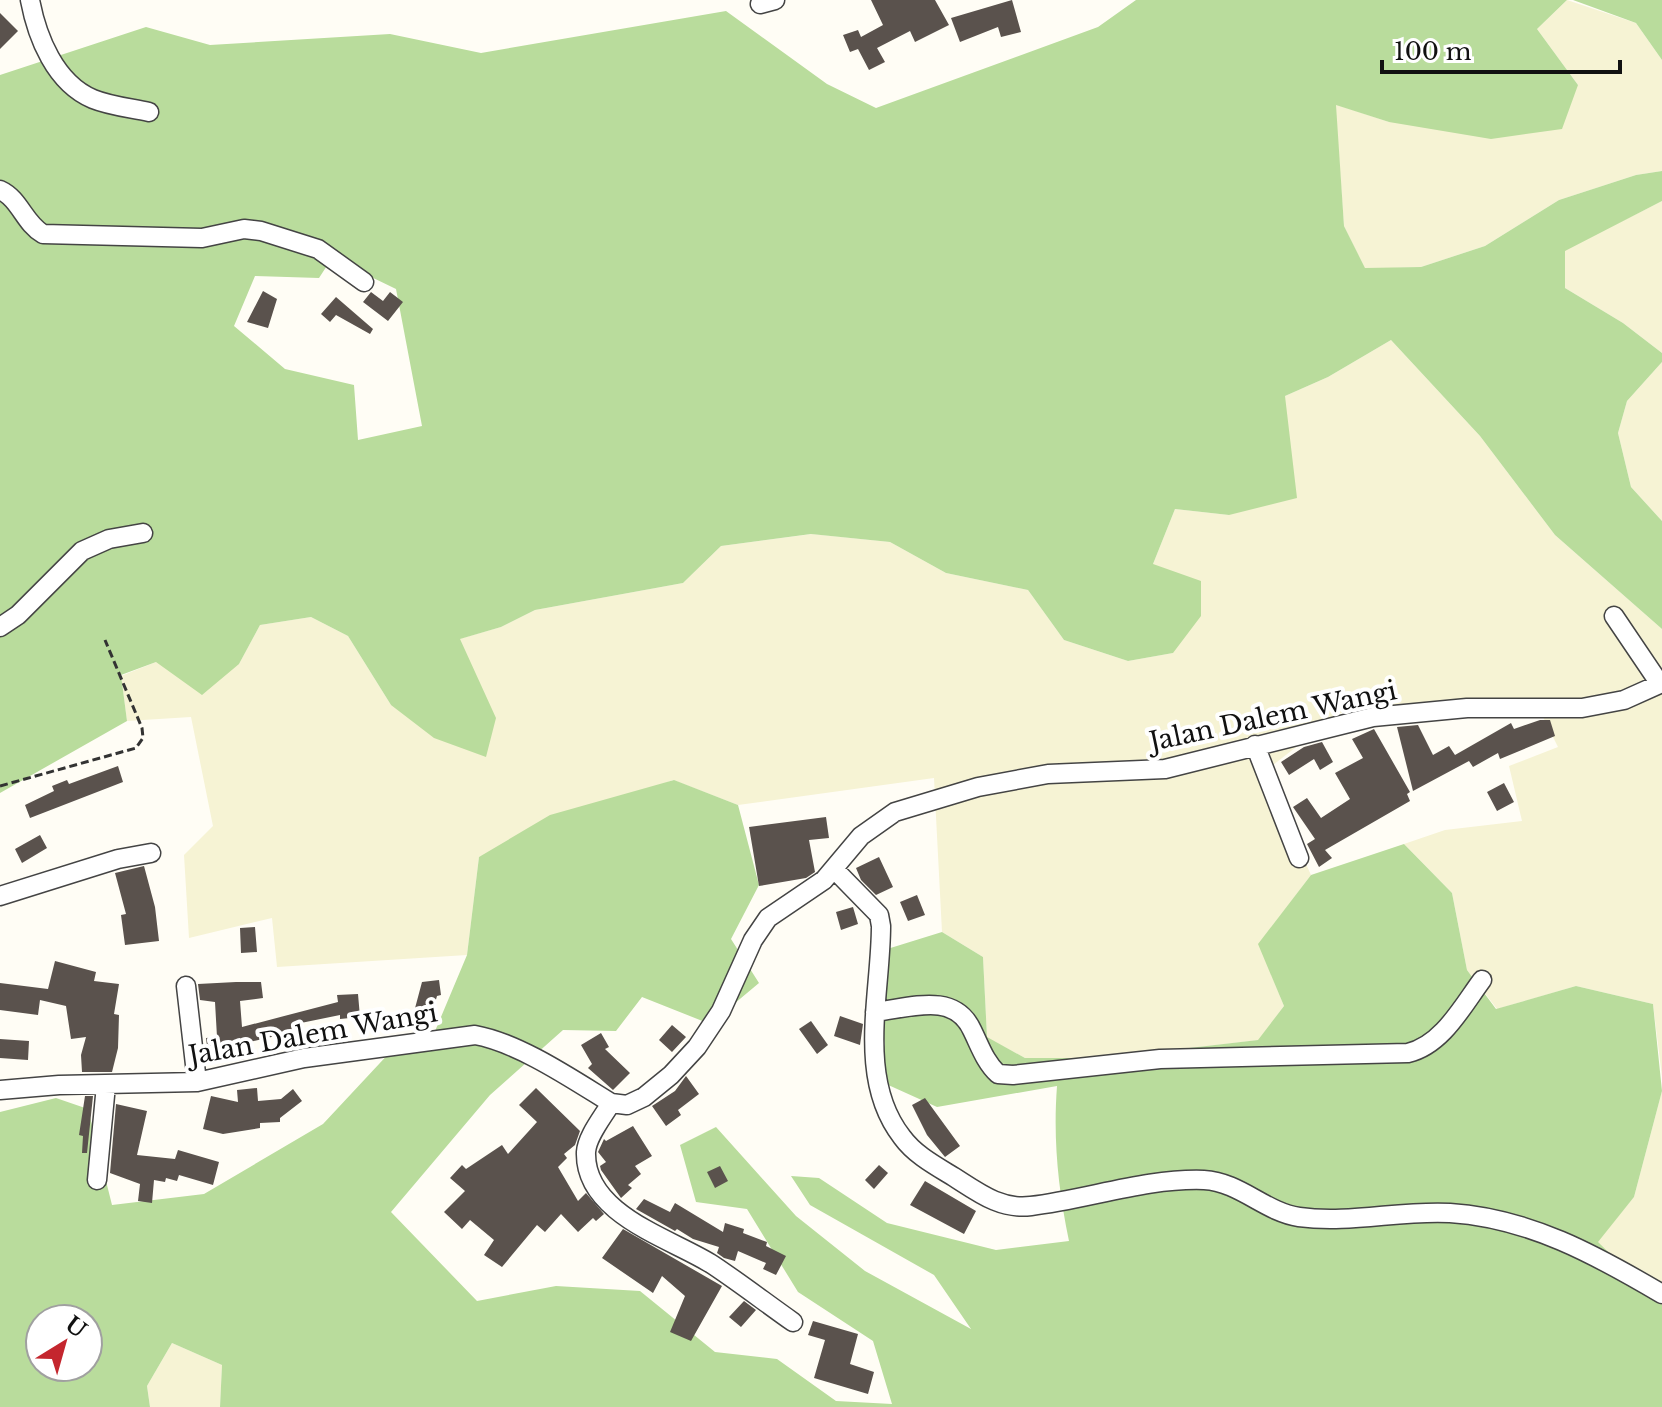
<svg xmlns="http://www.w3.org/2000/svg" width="1662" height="1407" font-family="'Libre Baskerville',serif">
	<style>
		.farmland { fill: #f6f3d4 }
		.forest { fill: #b9dc9c; fill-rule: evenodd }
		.building { fill: #5a524d }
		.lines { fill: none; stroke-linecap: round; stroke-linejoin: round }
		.minor-casing { stroke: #444; stroke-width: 21 }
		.path { stroke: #333; stroke-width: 3; stroke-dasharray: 8 4; stroke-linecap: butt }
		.minor { stroke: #fff; stroke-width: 18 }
		.labels { text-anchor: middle; stroke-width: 8; stroke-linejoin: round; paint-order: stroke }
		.street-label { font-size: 26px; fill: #111; stroke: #fff }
	</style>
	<rect width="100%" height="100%" fill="#fffdf5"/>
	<path class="farmland" d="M 1567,0 L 1636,23 L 1662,60 L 1662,171 L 1636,175 L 1559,200 L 1485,246 L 1421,267 L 1365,269 L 1344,226 L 1335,104 L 1389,122 L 1578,85 L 1537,29 Z
		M 1662,201 L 1662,353 L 1623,323 L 1565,288 L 1565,250 Z
		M 1391,340 L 1480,436 L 1555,535 L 1662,629 L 1662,1077 L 1653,1004 L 1576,986 L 1497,1009 L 1467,970 L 1452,893 L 1404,844 L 1445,830 L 1522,821 L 1509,766 L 1558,747 L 1539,709 L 1478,704 L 1340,713 L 1264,772 L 1311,875 L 1259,944 L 1284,1006 L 1259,1040 L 1103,1058 L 1025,1058 L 987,1038 L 983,957 L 942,932 L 934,778 L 738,805 L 673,780 L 479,857 L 467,955 L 277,967 L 272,918 L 189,938 L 184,855 L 213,826 L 191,717 L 127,721 L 121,676 L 156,662 L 239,664 L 260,625 L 311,617 L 348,636 L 391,705 L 475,678 L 459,639 L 501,627 L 535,610 L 683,583 L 721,546 L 812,534 L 890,542 L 946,573 L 1028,590 L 1064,640 L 1128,661 L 1173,653 L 1153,564 L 1175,509 L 1229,515 L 1285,396 L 1328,377 Z
		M 1662,362 L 1662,521 L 1631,487 L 1618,433 L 1627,401 Z
		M 1662,1091 L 1662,1305 L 1597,1242 L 1634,1197 Z
		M 172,1343 L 222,1365 L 220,1407 L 150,1407 L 147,1386 Z"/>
	<path class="forest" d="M 1136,0 L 1567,0 L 1537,29 L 1578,85 L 1562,129 L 1491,139 L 1389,122 L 1336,105 L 1344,226 L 1365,268 L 1421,267 L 1485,246 L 1559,200 L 1636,175 L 1662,171 L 1662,201 L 1565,251 L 1565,288 L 1623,323 L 1662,353 L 1662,362 L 1627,401 L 1618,433 L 1631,487 L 1662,521 L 1662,629 L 1555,535 L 1480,436 L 1391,340 L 1328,377 L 1285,396 L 1297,498 L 1229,515 L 1175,509 L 1153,564 L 1201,581 L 1201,616 L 1173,653 L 1128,661 L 1064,640 L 1028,590 L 946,573 L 890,542 L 811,534 L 721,546 L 683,583 L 535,610 L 501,627 L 460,639 L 496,718 L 486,757 L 434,738 L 391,705 L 348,636 L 311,617 L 260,625 L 239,664 L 202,695 L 156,662 L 121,675 L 127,721 L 0,793 L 0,75 L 146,27 L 210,45 L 390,34 L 481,53 L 726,11 L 827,84 L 876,108 L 1098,27 ZM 332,258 L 396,289 L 422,426 L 358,440 L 354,385 L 285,369 L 234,326 L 255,276 L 319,278 Z
		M 1573,0 L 1662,0 L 1662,60 L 1636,23 Z
		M 674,780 L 738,805 L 759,885 L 731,939 L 759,983 L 710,1024 L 642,997 L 616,1031 L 563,1030 L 490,1095 L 391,1212 L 477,1301 L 556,1286 L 640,1291 L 715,1352 L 777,1359 L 836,1401 L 892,1404 L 873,1341 L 798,1292 L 747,1209 L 696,1202 L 680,1145 L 716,1127 L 796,1216 L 865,1271 L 971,1329 L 934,1275 L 810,1205 L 791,1176 L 819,1178 L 887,1223 L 996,1250 L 1069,1241 C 1058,1188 1053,1139 1057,1086 L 937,1107 L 875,1079 L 885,1044 L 876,996 L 884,950 L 942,932 L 983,957 L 987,1037 L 1025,1058 L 1103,1058 L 1258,1040 L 1284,1006 L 1258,944 L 1311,875 L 1404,844 L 1452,893 L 1467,970 L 1496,1009 L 1576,986 L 1653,1004 L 1662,1091 L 1634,1197 L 1598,1242 L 1662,1305 L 1662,1407 L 220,1407 L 222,1365 L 172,1343 L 147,1386 L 150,1407 L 0,1407 L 0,1112 L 56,1098 L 88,1109 L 112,1205 L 204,1194 L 323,1124 L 393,1049 L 433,1036 L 467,955 L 479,857 L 550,815 ZM 40,1319 L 88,1319 L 88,1367 L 40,1367 Z"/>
	<path class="building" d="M 871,0 L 935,0 L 949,25 L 915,42 L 910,31 L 877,48 L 885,62 L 869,70 L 858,49 L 850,52 L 843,35 L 858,30 L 861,37 L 883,25 Z
		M 1012,0 L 1021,32 L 1001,37 L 998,27 L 960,42 L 951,18 Z
		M 0,13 L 18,31 L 0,49 Z
		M 263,291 L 277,299 L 268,328 L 247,322 Z
		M 371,292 L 383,301 L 390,292 L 403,302 L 388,321 L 363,302 Z
		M 336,297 L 373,329 L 370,334 L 336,315 L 330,322 L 321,314 Z
		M 1540,720 L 1550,720 L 1555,736 L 1500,759 L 1498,753 L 1473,767 L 1469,761 L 1413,791 L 1397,727 L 1418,725 L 1433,755 L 1449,746 L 1455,755 L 1511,723 L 1514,729 Z
		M 1374,729 L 1410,792 L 1407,794 L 1410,801 L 1325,850 L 1332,858 L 1319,867 L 1307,844 L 1315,839 L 1293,807 L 1307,798 L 1321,818 L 1350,799 L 1335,773 L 1363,758 L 1352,739 Z
		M 1322,742 L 1333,762 L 1320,770 L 1314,759 L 1289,775 L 1281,762 L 1304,747 Z
		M 118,766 L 123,782 L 30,818 L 25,805 L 54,791 L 52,786 L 67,780 L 69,784 Z
		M 1504,783 L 1514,802 L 1497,811 L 1487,792 Z
		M 826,817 L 829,838 L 809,840 L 815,872 L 806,878 L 759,886 L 749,827 Z
		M 40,835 L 47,848 L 22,863 L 15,849 Z
		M 879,857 L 893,887 L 876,895 L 861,880 L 856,868 Z
		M 144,866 L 155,907 L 159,941 L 125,945 L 121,915 L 126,914 L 115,873 Z
		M 917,895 L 925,915 L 908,921 L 900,902 Z
		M 853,907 L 858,924 L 841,930 L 836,912 Z
		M 255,927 L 257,952 L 241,953 L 240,928 Z
		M 55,961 L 96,972 L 94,981 L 119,984 L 114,1014 L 119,1015 L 118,1048 L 112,1072 L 82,1072 L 81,1055 L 86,1037 L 71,1039 L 66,1006 L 40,1000 L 38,1015 L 0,1010 L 0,983 L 48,989 Z
		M 439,980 L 441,995 L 437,996 L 431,1017 L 414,1012 L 422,982 Z
		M 236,982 L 261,982 L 263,998 L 240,1001 L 242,1027 L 338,1002 L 337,995 L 358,994 L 360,1017 L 340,1019 L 340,1015 L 296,1024 L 297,1027 L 280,1035 L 245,1043 L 252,1055 L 245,1059 L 209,1063 L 206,1038 L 217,1037 L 215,1002 L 200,1000 L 198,984 Z
		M 840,1016 L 863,1024 L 860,1045 L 834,1036 Z
		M 811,1021 L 828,1045 L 817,1054 L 799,1029 Z
		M 672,1025 L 686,1037 L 672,1052 L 659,1040 Z
		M 601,1033 L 609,1047 L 605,1049 L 630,1073 L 613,1090 L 588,1068 L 592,1064 L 581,1045 Z
		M 0,1039 L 29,1041 L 28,1060 L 0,1058 Z
		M 686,1076 L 699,1094 L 678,1110 L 681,1115 L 666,1126 L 652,1106 L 675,1091 Z
		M 257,1088 L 258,1101 L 281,1099 L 293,1089 L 302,1101 L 280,1118 L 280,1122 L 260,1123 L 260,1128 L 223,1134 L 203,1129 L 211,1096 L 238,1102 L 237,1090 Z
		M 536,1088 L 580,1131 L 575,1145 L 564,1154 L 567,1158 L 558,1167 L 578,1201 L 586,1193 L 604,1214 L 596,1221 L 593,1218 L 578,1232 L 561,1214 L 545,1232 L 537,1225 L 502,1267 L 484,1255 L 494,1240 L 470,1220 L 462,1229 L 444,1212 L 465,1191 L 450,1178 L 462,1165 L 466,1169 L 502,1145 L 508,1154 L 537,1122 L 519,1105 Z
		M 85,1096 L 93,1096 L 87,1153 L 82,1153 L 83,1136 L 79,1135 Z
		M 925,1098 L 960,1146 L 945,1157 L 927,1135 L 912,1105 Z
		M 116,1104 L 147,1111 L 137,1155 L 175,1159 L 178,1150 L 219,1162 L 213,1185 L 179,1175 L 177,1181 L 166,1178 L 165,1182 L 154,1180 L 152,1203 L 138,1201 L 140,1184 L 110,1173 Z
		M 633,1126 L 652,1156 L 635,1166 L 641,1174 L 628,1185 L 632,1188 L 621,1198 L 601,1170 L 600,1166 L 606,1162 L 598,1152 L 604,1139 L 606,1141 Z
		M 879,1165 L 888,1173 L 874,1189 L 865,1180 Z
		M 720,1166 L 728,1181 L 715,1188 L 707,1172 Z
		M 925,1181 L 976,1211 L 964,1234 L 910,1205 Z
		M 644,1199 L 670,1212 L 675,1203 L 723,1232 L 725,1223 L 744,1229 L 743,1233 L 767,1242 L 766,1246 L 786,1256 L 776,1275 L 763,1269 L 766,1263 L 738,1251 L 735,1261 L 724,1258 L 717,1253 L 719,1247 L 693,1239 L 677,1229 L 675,1231 L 636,1209 Z
		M 623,1229 L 722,1286 L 691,1341 L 670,1332 L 685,1296 L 662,1276 L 653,1293 L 602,1258 Z
		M 744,1301 L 756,1310 L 741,1327 L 729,1317 Z
		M 813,1321 L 858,1334 L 850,1364 L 874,1372 L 868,1394 L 814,1378 L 825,1340 L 808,1335 Z"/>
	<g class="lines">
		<defs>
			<path id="minor" d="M 30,0 C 37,37 55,83 93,99 C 110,106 131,108 149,112
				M 760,4 L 775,0
				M 0,190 C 20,199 24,223 43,234 L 202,238 L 244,229 L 261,231 L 318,249 L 364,282
				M 1614,616 L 1660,684
				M 0,627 L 18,615 L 82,551 L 109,539 L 143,533
				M 1255,745 L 1299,858
				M 835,870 L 879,915 L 881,926 C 881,994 856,1078 902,1137 C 915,1155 936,1166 954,1177 C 979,1193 1001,1210 1031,1206 C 1089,1199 1146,1178 1204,1180 C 1240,1182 1265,1212 1299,1217 C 1350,1224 1400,1210 1450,1213 C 1529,1218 1596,1255 1662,1294
				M 0,896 L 118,859 L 151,853
				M 186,986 L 197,1082
				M 875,1012 C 910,1008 954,991 972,1030 C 980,1046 985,1062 998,1074 L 1013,1075 L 1160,1059 L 1408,1053 C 1442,1045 1462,1007 1482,980
				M 0,1090 L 59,1085 L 197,1082 L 304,1058 L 475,1035 C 519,1043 572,1079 611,1103 L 627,1105 L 644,1097 L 671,1075 L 697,1047 L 721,1011 L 753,940 L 768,918 L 824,880 L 861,836 L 895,812 L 978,787 L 1048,774 L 1165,769 L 1373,717 L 1467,708 L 1582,708 L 1624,700 L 1662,683
				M 611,1103 C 603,1117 587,1136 586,1152 C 584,1215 673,1239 713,1265 C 740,1283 766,1303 793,1322
				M 97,1180 L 106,1085"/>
		</defs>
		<use href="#minor" class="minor-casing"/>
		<path class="path" d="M 0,786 L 136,748 L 143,738 L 142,728 L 105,640"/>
		<use href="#minor" class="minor"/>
	</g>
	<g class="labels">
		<g class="street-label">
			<text transform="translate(1273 716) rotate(-12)" y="9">Jalan Dalem Wangi</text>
			<text transform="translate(313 1034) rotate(-10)" y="9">Jalan Dalem Wangi</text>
		</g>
	</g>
	<g transform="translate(64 1343) rotate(37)"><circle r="38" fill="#ffffff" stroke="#a0a0a0" stroke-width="2"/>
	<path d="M0-6L14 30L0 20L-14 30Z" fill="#c4262e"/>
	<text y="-12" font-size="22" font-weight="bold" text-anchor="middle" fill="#111111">U</text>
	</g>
	<path d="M1382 60v12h238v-12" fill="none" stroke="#111111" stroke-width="4"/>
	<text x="1394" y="60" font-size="24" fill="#111111" stroke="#ffffff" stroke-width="6" paint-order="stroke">100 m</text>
</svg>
